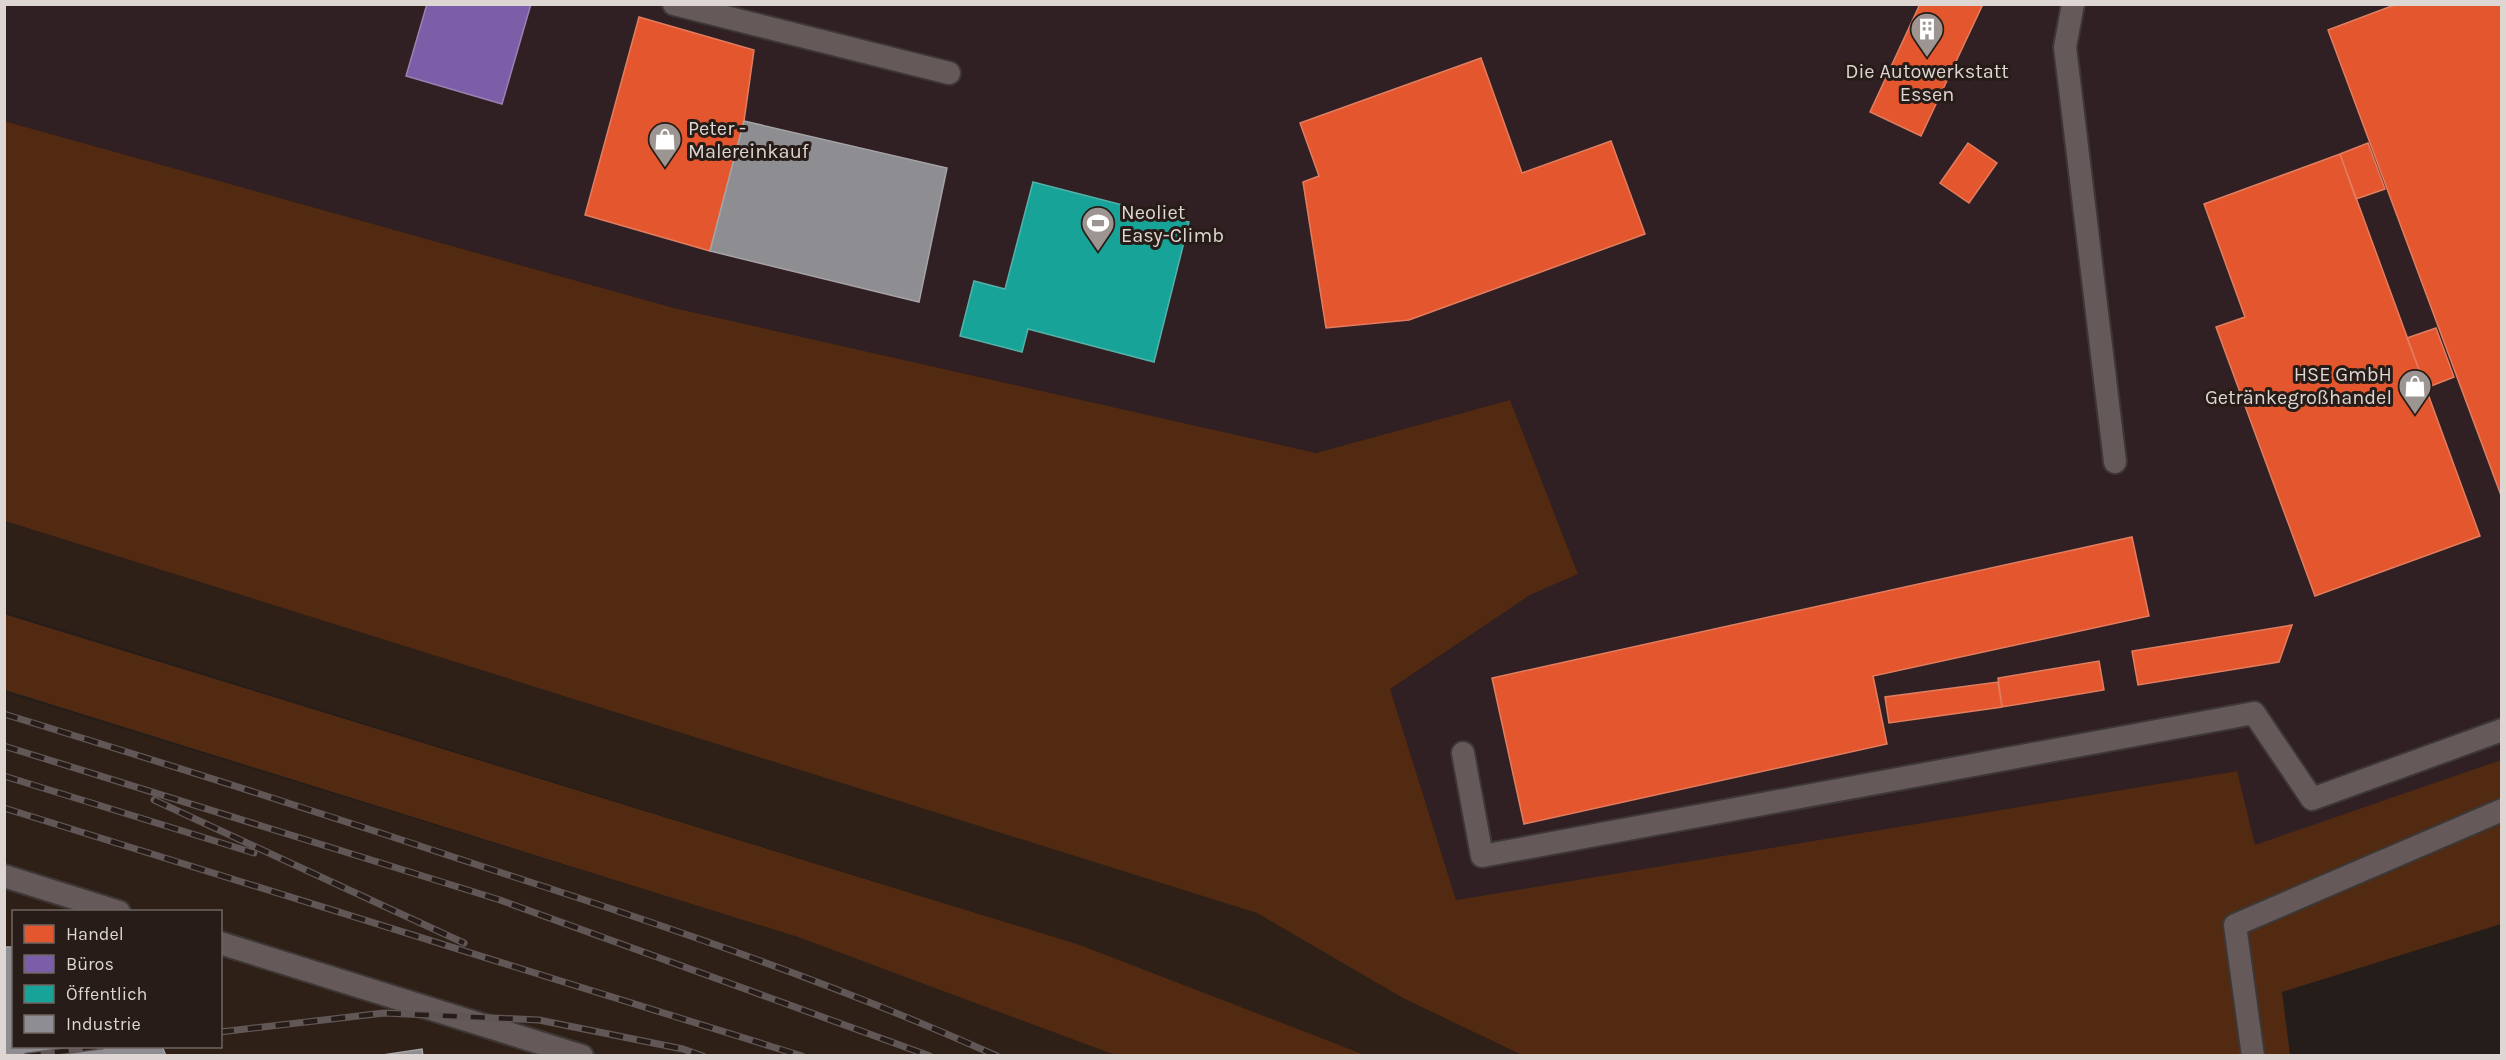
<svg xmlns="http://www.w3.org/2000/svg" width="2506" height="1060" font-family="Karla,sans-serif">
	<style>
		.commercial { fill: #312023 }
		.built { fill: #2e2017; fill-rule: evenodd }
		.green { fill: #522a12 }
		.shops { fill: #e4572e; stroke: #e27d5f; stroke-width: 1.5 }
		.offices { fill: #7b5ea7; stroke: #9982b4; stroke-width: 1.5 }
		.public { fill: #17a398; stroke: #53b2a9; stroke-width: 1.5 }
		.industry { fill: #8d8d92; stroke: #a5a3a5; stroke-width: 1.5 }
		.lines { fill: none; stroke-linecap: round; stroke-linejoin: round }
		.lane-casing { stroke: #3d3835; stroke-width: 26 }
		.lane { stroke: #65595a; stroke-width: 22 }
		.rail-casing { stroke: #605756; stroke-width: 7 }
		.rail { stroke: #271c17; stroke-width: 4.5; stroke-dasharray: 14; stroke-linecap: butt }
		.labels { text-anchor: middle; stroke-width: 6; stroke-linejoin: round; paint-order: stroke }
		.poi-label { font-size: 20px; fill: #ded6d2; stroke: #271c17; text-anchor: start }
	</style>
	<rect width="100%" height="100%" fill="#241d1a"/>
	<path class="commercial" d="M 4,5 L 2501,5 L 2501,760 L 2255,846 L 2236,771 L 1456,900 L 1390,689 L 1530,595 L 1578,574 L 1510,400 L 1316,453 L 674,308 L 5,121 Z"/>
	<path class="built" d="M 4,521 L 1257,913 L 1403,998 L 1522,1055 L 1365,1055 L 1080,945 L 5,612 Z
		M 4,692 L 798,937 L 1115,1055 L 5,1055 ZM 14,912 L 220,912 L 220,1046 L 14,1046 Z"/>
	<path class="green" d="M 4,121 L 674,308 L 1316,453 L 1510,400 L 1578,574 L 1530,595 L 1390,689 L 1456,900 L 2237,771 L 2255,845 L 2501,760 L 2501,924 L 2282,992 L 2290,1055 L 1522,1055 L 1403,998 L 1257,913 L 5,521 Z
		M 4,614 L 1080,945 L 1365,1055 L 1115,1055 L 798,937 L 5,690 Z"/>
	<path class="shops" d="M 1920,4 L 1983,4 L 1921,136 L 1870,112 Z
		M 2397,4 L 2502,4 L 2502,498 L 2328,30 Z
		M 639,17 L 754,50 L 744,121 L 710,251 L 585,215 Z
		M 1481,58 L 1522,173 L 1611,141 L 1645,234 L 1409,320 L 1326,328 L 1303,182 L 1319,176 L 1300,123 Z
		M 1968,143 L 1997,163 L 1969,203 L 1940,183 Z
		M 2368,143 L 2385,189 L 2356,199 L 2340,154 Z
		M 2340,154 L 2480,536 L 2315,596 L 2216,327 L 2245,317 L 2204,204 Z
		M 2436,328 L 2454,377 L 2426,388 L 2407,338 Z
		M 2132,537 L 2149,616 L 1873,676 L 1887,744 L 1524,824 L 1492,678 Z
		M 2292,625 L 2279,662 L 2138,685 L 2132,651 Z
		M 2099,661 L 2104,690 L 2002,707 L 1998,678 Z
		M 1998,682 L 2002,707 L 1889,723 L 1885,697 Z"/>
	<path class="offices" d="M 427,4 L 531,4 L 502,104 L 406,76 Z"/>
	<path class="public" d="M 1033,182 L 1189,222 L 1154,362 L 1028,329 L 1022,352 L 960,336 L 974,281 L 1005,289 Z"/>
	<path class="industry" d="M 744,121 L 947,168 L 919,302 L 710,251 Z
		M 4,947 L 14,947 L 14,1046 L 162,1046 L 166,1056 L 4,1056 Z
		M 422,1049 L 423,1056 L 376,1056 Z"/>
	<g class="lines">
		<defs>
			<path id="lane" d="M 674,4 L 949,73
				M 2073,4 L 2065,47 L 2115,462
				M 1463,753 L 1482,856 L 2254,713 L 2312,799 L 2502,730
				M 4,876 L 119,912
				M 220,943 L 582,1056
				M 2253,1056 L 2235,925 L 2502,810"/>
		</defs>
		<use href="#lane" class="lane-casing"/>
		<use href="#lane" class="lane"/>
		<defs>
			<path id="rail" d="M 4,714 C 171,765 337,818 502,873 C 669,927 836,984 997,1056
				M 4,746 L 500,900 L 930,1056
				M 4,776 L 254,853
				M 154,800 L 464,943
				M 4,808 L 802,1056
				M 220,1032 L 384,1013 L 539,1020 L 683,1049 L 703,1056
				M 27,1056 L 102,1046"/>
		</defs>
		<use href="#rail" class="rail-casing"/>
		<use href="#rail" class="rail"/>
	</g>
	<defs>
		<symbol id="building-pin" viewBox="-11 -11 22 30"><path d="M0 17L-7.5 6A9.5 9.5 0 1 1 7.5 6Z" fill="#9d9592" stroke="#271c17"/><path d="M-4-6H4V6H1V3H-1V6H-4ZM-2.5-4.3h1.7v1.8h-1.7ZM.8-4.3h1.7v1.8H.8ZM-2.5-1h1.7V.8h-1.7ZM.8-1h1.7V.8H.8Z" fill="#fff"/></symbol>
		<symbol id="shop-pin" viewBox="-11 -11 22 30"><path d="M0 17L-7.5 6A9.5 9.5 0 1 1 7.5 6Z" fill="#9d9592" stroke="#271c17"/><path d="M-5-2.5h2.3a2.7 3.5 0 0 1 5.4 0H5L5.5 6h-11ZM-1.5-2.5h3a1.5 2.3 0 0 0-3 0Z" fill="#fff"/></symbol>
		<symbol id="stadium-pin" viewBox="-11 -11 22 30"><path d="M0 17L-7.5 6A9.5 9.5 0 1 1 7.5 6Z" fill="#9d9592" stroke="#271c17"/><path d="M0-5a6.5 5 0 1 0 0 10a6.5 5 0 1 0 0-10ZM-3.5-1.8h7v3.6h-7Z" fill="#fff"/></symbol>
	</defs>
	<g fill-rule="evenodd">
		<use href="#building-pin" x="1908" y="10" width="38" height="52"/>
		<use href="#shop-pin" x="646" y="120" width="38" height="52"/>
		<use href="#stadium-pin" x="1079" y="204" width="38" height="52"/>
		<use href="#shop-pin" x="2396" y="367" width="38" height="52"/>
	</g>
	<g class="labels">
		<g class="poi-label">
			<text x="1927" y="78" text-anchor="middle">Die Autowerkstatt<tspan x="1927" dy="23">Essen</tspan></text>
			<text x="688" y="135">Peter -<tspan x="688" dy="23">Malereinkauf</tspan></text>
			<text x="1121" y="219">Neoliet<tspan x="1121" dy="23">Easy-Climb</tspan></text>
			<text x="2392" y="381" text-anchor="end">HSE GmbH<tspan x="2392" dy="23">Getränkegroßhandel</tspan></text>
		</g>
	</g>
	<rect width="2506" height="1060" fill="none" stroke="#ded6d2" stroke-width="12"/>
	<rect x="12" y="910" width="210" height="138" fill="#271c17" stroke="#706662" stroke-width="1.5"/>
	<rect x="24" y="925" width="30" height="18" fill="#e4572e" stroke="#706662" stroke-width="1.5"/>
	<text x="66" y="940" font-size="18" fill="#ded6d2">Handel</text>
	<rect x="24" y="955" width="30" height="18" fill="#7b5ea7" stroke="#706662" stroke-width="1.5"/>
	<text x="66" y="970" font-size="18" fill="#ded6d2">Büros</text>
	<rect x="24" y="985" width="30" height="18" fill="#17a398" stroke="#706662" stroke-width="1.5"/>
	<text x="66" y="1000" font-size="18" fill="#ded6d2">Öffentlich</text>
	<rect x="24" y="1015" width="30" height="18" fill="#8d8d92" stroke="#706662" stroke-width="1.5"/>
	<text x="66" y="1030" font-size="18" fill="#ded6d2">Industrie</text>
</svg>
